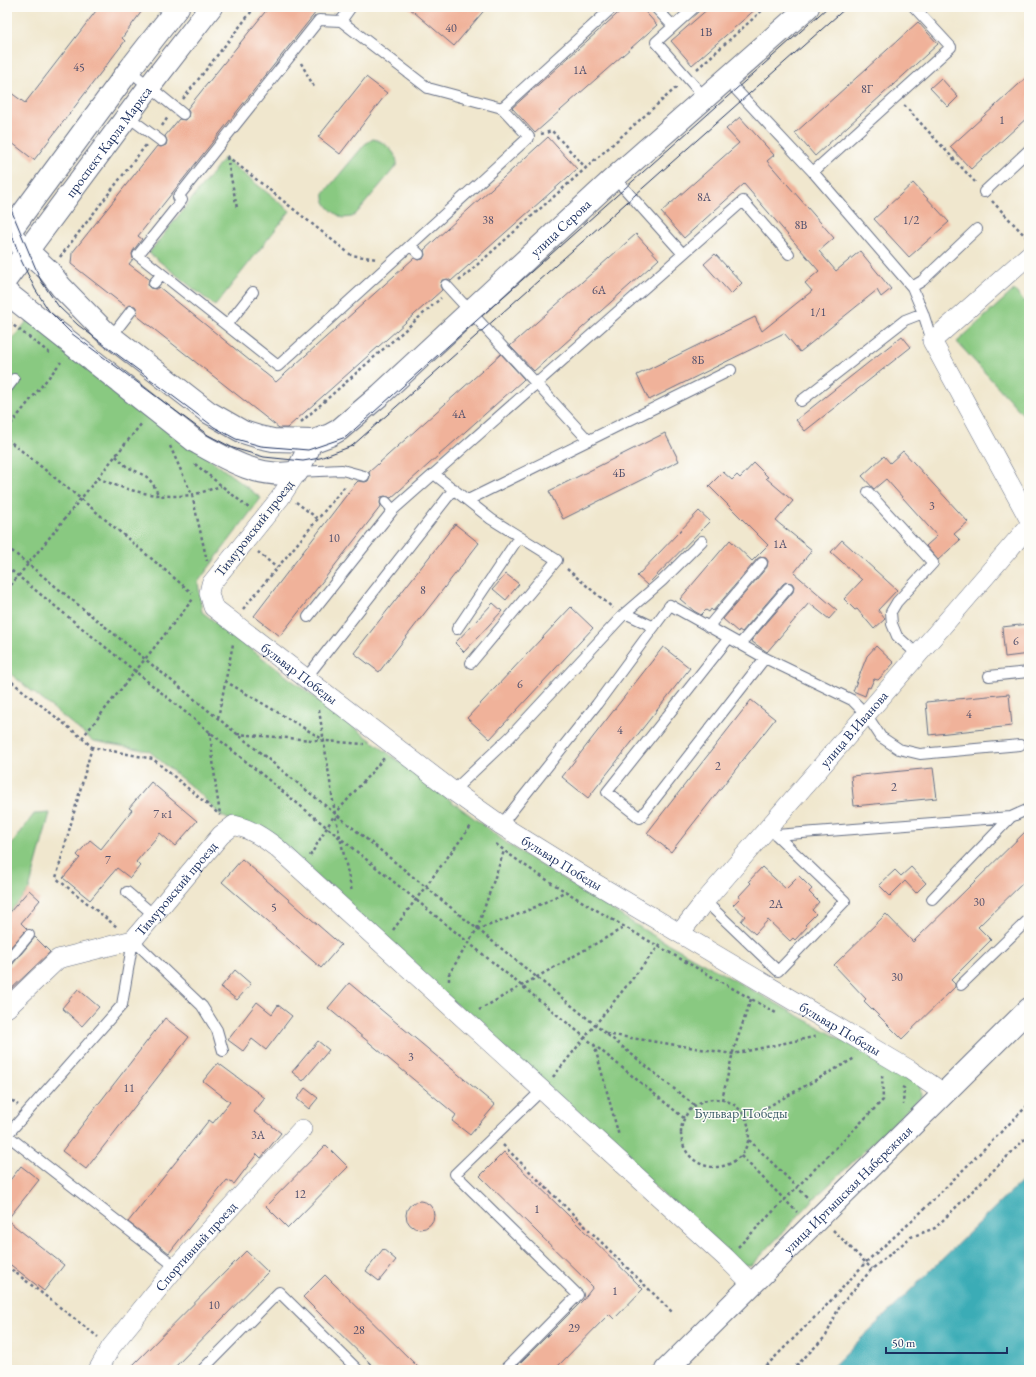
<svg xmlns="http://www.w3.org/2000/svg" width="1036" height="1377" font-family="'EB Garamond',serif">
	<style>
		.green { fill: #89c981; stroke: #527c70 }
		.water { fill: #3bacb6; stroke: #2b6e8a }
		.building { fill: #f0b29a }
		.lines { fill: none; stroke-linecap: round; stroke-linejoin: round }
		.service-casing { stroke: #666f85; stroke-width: 12 }
		.minor-casing { stroke: #666f85; stroke-width: 20 }
		.tertiary-casing { stroke: #666f85; stroke-width: 24 }
		.secondary-casing { stroke: #666f85; stroke-width: 24 }
		.primary-casing { stroke: #666f85; stroke-width: 24 }
		.path { stroke: #666f85; stroke-width: 2.5; stroke-dasharray: 3 3; stroke-linecap: butt }
		.service { stroke: #fff; stroke-width: 10 }
		.minor { stroke: #fff; stroke-width: 19 }
		.tertiary { stroke: #fff; stroke-width: 22 }
		.secondary { stroke: #fff; stroke-width: 22 }
		.primary { stroke: #fff; stroke-width: 22 }
		.tram { stroke: #1b2f5e; stroke-width: 1 }
		.labels { text-anchor: middle; stroke-width: 3; stroke-linejoin: round; paint-order: stroke }
		.number-label { font-size: 12px; fill: #50506d }
		.street-label { font-size: 14px; fill: #1b2f5e; stroke: #fdfcf7 }
		.park-label { font-size: 14px; fill: #3c5d68; stroke: #fdfcf7 }
	</style>
	<rect width="100%" height="100%" fill="#fdfcf7"/>
	<filter id="ink" filterUnits="userSpaceOnUse"><feTurbulence type="fractalNoise" baseFrequency=".025" numOctaves="2"/><feDisplacementMap in="SourceGraphic" scale="8" xChannelSelector="R" yChannelSelector="G"/><feConvolveMatrix kernelMatrix="1 2 1 2 8 2 1 2 1" color-interpolation-filters="sRGB"/></filter>
	<filter id="wash" filterUnits="userSpaceOnUse"><feTurbulence type="fractalNoise" baseFrequency=".012" numOctaves="4" result="noise"/><feDisplacementMap in="SourceGraphic" scale="16" xChannelSelector="R" yChannelSelector="G"/><feGaussianBlur stdDeviation="0.9" result="paint"/><feColorMatrix in="noise" values="0 0 0 0 0 0 0 0 0 0 0 0 0 0 0 0 0 1.4 0 .05"/><feComposite in="paint" operator="in"/></filter>
	<g filter="url(#wash)">
		<rect width="100%" height="100%" fill="#f0e7ce"/>
		<path class="green" d="M 373,139 C 384,141 398,153 397,165 L 356,214 L 352,217 L 343,218 C 334,213 322,205 324,193 L 365,144 Z
			M 224,158 L 290,211 L 215,306 L 149,253 Z
			M 1014,290 L 1029,307 L 1029,421 L 957,342 Z
			M 28,320 L 261,498 L 198,582 L 202,612 L 508,844 L 649,933 L 920,1083 L 921,1097 L 816,1197 L 752,1265 L 740,1265 L 284,847 L 220,815 L 201,795 L 149,751 L 93,741 L 7,671 L 7,345 Z
			M 50,813 L 29,890 L 7,915 L 7,851 L 34,814 Z"/>
		<path class="water" d="M 1029,1174 L 1029,1370 L 829,1370 Z"/>
		<g id="blocks">
			<path class="building" d="M 99,7 L 145,7 L 122,38 L 125,41 L 34,160 L 7,139 L 7,90 L 25,103 Z
				M 269,7 L 320,7 L 138,236 L 142,239 L 133,251 L 132,254 L 133,259 L 129,264 L 149,279 L 148,285 L 150,288 L 156,289 L 159,287 L 276,382 L 414,258 L 418,260 L 423,259 L 425,255 L 424,250 L 548,137 L 577,169 L 451,281 L 448,279 L 442,280 L 440,286 L 442,290 L 287,428 L 279,428 L 136,315 L 137,309 L 135,306 L 129,305 L 126,307 L 71,264 L 72,253 L 157,146 L 161,147 L 166,145 L 167,141 L 165,136 L 179,119 L 185,120 L 188,118 L 189,112 L 187,109 Z
				M 408,7 L 487,7 L 454,46 Z
				M 625,7 L 641,7 L 657,25 L 535,133 L 512,108 Z
				M 710,7 L 758,7 L 692,65 L 671,41 Z
				M 918,22 L 938,44 L 815,156 L 795,133 Z
				M 1029,75 L 1029,116 L 971,169 L 950,147 Z
				M 366,77 L 387,93 L 340,154 L 318,137 Z
				M 941,78 L 958,97 L 948,107 L 930,88 Z
				M 740,117 L 774,155 L 767,161 L 834,238 L 819,251 L 836,271 L 860,251 L 891,289 L 881,297 L 877,290 L 800,352 L 784,333 L 649,400 L 637,375 L 755,317 L 762,331 L 812,291 L 805,283 L 819,271 L 744,184 L 684,238 L 661,212 L 739,143 L 726,129 Z
				M 913,183 L 949,222 L 909,257 L 874,219 Z
				M 636,234 L 659,259 L 534,371 L 510,346 Z
				M 715,254 L 742,283 L 731,294 L 704,264 Z
				M 902,336 L 911,347 L 805,431 L 796,420 Z
				M 501,354 L 524,379 L 522,381 L 391,498 L 385,496 L 381,497 L 380,503 L 381,506 L 280,636 L 254,616 L 355,484 L 358,481 L 365,482 L 368,481 L 370,477 L 369,472 Z
				M 665,433 L 679,461 L 563,519 L 549,491 Z
				M 903,451 L 968,522 L 954,534 L 960,540 L 938,560 L 926,546 L 937,536 L 886,479 L 874,489 L 862,476 L 884,456 L 890,463 Z
				M 754,463 L 768,477 L 766,478 L 793,501 L 776,521 L 812,550 L 794,573 L 837,610 L 829,619 L 809,603 L 767,652 L 751,641 L 793,592 L 794,586 L 792,583 L 786,582 L 783,584 L 742,632 L 739,630 L 738,632 L 723,619 L 767,567 L 768,561 L 766,558 L 760,557 L 757,559 L 713,611 L 711,609 L 709,612 L 706,610 L 701,615 L 694,611 L 680,599 L 730,540 L 752,561 L 768,545 L 709,486 L 723,472 L 732,480 L 737,475 L 740,478 Z
				M 699,511 L 710,521 L 647,585 L 637,576 Z
				M 455,524 L 479,543 L 379,672 L 354,653 Z
				M 842,540 L 897,590 L 878,610 L 885,619 L 874,629 L 857,609 L 855,610 L 844,599 L 862,580 L 831,552 Z
				M 506,574 L 519,584 L 506,600 L 493,589 Z
				M 493,603 L 502,611 L 464,652 L 455,643 Z
				M 571,607 L 593,628 L 490,739 L 467,718 Z
				M 1029,624 L 1029,654 L 1005,657 L 1002,627 Z
				M 876,646 L 894,663 L 878,680 L 874,679 L 870,688 L 868,687 L 865,696 L 853,691 L 867,656 Z
				M 663,647 L 690,668 L 588,798 L 562,777 Z
				M 1009,694 L 1012,726 L 929,735 L 926,702 Z
				M 751,700 L 775,719 L 671,852 L 647,833 Z
				M 933,768 L 937,798 L 854,806 L 851,776 Z
				M 151,782 L 197,821 L 175,846 L 160,833 L 136,862 L 140,866 L 130,878 L 117,868 L 90,900 L 63,878 L 80,858 L 77,855 L 90,840 L 101,849 L 132,810 L 129,808 Z
				M 1029,828 L 1029,877 L 978,927 L 991,940 L 951,980 L 955,984 L 955,987 L 902,1039 L 864,1001 L 866,999 L 834,965 L 886,914 L 913,942 Z
				M 242,859 L 341,945 L 321,968 L 222,882 Z
				M 762,867 L 786,889 L 799,876 L 812,889 L 809,892 L 819,902 L 812,910 L 816,914 L 805,925 L 807,927 L 795,940 L 793,938 L 790,941 L 768,920 L 755,934 L 741,921 L 745,916 L 733,905 L 740,898 L 739,896 L 751,883 L 749,881 Z
				M 911,867 L 926,883 L 916,893 L 905,881 L 890,896 L 879,885 L 895,870 L 901,876 Z
				M 29,890 L 40,900 L 21,923 L 27,929 L 7,951 L 7,909 L 10,912 Z
				M 35,937 L 50,952 L 7,993 L 7,967 L 12,965 Z
				M 235,970 L 251,984 L 237,1000 L 221,987 Z
				M 349,983 L 495,1105 L 470,1135 L 452,1121 L 456,1115 L 328,1008 Z
				M 78,989 L 99,1007 L 82,1026 L 62,1008 Z
				M 257,1002 L 272,1014 L 278,1005 L 292,1016 L 266,1050 L 252,1039 L 243,1051 L 228,1040 Z
				M 165,1018 L 189,1037 L 86,1169 L 62,1151 Z
				M 318,1041 L 329,1050 L 303,1081 L 292,1072 Z
				M 218,1063 L 265,1098 L 254,1112 L 281,1133 L 261,1158 L 257,1154 L 234,1184 L 227,1180 L 169,1253 L 128,1222 L 209,1120 L 213,1123 L 230,1102 L 203,1081 Z
				M 305,1088 L 318,1098 L 309,1109 L 297,1099 Z
				M 326,1145 L 348,1167 L 288,1228 L 266,1206 Z
				M 504,1152 L 643,1289 L 614,1319 L 609,1314 L 554,1370 L 513,1370 L 583,1300 L 593,1287 L 480,1176 Z
				M 21,1166 L 39,1180 L 7,1220 L 64,1265 L 44,1291 L 7,1262 L 7,1184 Z
				M406 1215a14 14 0 1 1 28 0a14 14 0 1 1-28 0Z
				M 383,1249 L 396,1260 L 379,1281 L 366,1271 Z
				M 246,1251 L 268,1272 L 172,1370 L 128,1370 Z
				M 325,1275 L 421,1370 L 377,1370 L 321,1315 L 303,1297 Z"/>
		</g>
	</g>
	<g filter="url(#ink)">
		<use href="#blocks" fill-opacity="0" stroke="#666f85" stroke-width="1"/>
		<g class="lines">
			<defs>
				<path id="service" d="M 655,7 L 673,26
					M 695,7 L 656,42 L 705,98
					M 341,21 L 319,20 L 178,197 L 182,200 L 138,255 L 278,366 L 529,137 L 502,108 L 428,88 L 341,21 L 351,7
					M 129,70 L 183,114
					M 726,79 L 813,172 L 951,47 L 914,7
					M 502,108 L 613,7
					M 127,116 L 161,141
					M 813,172 L 912,287 L 923,313 L 932,341
					M 613,179 L 624,188 L 683,254 L 743,201 L 789,254
					M 984,192 L 1029,150
					M 411,246 L 419,254
					M 154,283 L 162,274
					M 446,285 L 588,440
					M 912,287 L 922,281 L 977,229
					M 227,325 L 253,292
					M 111,337 L 131,311
					M 7,388 L 14,379
					M 801,401 L 905,320 L 923,313
					M 297,472 L 342,470 L 364,476
					M 434,474 L 491,519 L 557,560 L 471,663
					M 868,492 L 933,563 L 897,602 L 891,612 L 892,624 L 897,636 L 917,654
					M 468,500 L 731,370
					M 386,502 L 393,510
					M 625,613 L 654,627
					M 308,617 L 393,510 L 683,254
					M 708,627 L 762,563
					M 457,629 L 519,537
					M 729,638 L 607,792 L 640,818 L 765,658
					M 740,644 L 788,588
					M 989,676 L 1029,672
					M 306,678 L 454,489
					M 453,791 L 510,737 L 625,613 L 662,581 L 702,541
					M 501,825 L 597,704 L 670,605 L 765,658 L 852,700 L 866,714 L 881,737 L 899,749 L 920,754 L 1020,745
					M 776,835 L 1011,817 L 1029,809
					M 127,892 L 154,915
					M 932,899 L 1011,817
					M 705,901 L 778,971 L 845,901 L 769,828
					M 133,940 L 202,1006 L 217,1030 L 223,1051
					M 7,961 L 29,935
					M 961,985 L 1029,919
					M 7,1135 L 122,1005 L 133,940
					M 7,1135 L 176,1267
					M 202,1370 L 279,1292 L 358,1370
					M 504,1370 L 578,1295 L 455,1174 L 542,1090"/>
				<g id="minor">
					<path d="M 1029,255 L 932,341 L 1029,519"/>
					<path id="s1" d="M 297,472 L 280,498 L 211,584 L 209,593 L 213,607 L 453,791 L 501,825 L 583,876 L 910,1070 L 945,1094"/>
					<path id="s2" d="M 680,933 L 705,901 L 1029,526"/>
					<path id="s3" d="M 7,1008 L 58,959 L 133,940 L 221,835 L 234,825 C 251,829 264,838 277,848 L 726,1258 L 753,1285"/>
					<path id="s4" d="M 98,1370 L 111,1347 L 176,1267 L 302,1129"/>
				</g>
				<g id="tertiary">
					<path id="s5" d="M 8,233 L 49,271 L 61,287 L 105,332 L 208,412 L 243,432 L 259,437 L 273,440 L 314,441 L 330,435 L 339,430 L 380,395 L 613,179 L 808,7"/>
					<path d="M 7,293 L 196,442 C 226,459 261,480 297,472 L 308,450 L 309,442"/>
				</g>
				<g id="secondary">
					<path id="s6" d="M 666,1370 L 1029,1009"/>
				</g>
				<g id="primary">
					<path d="M 7,235 L 129,70 L 178,7"/>
					<path id="s7" d="M 7,278 L 149,87 L 211,7"/>
				</g>
			</defs>
			<use href="#service" class="service-casing"/>
			<use href="#minor" class="minor-casing"/>
			<use href="#tertiary" class="tertiary-casing"/>
			<use href="#secondary" class="secondary-casing"/>
			<use href="#primary" class="primary-casing"/>
			<path class="path" d="M 301,63 L 314,87
				M 697,69 L 766,7
				M 183,99 L 255,7
				M 904,105 L 975,182
				M 162,126 L 168,117
				M 541,134 L 552,131 L 586,168
				M 227,156 L 351,255 L 377,259
				M 227,157 L 237,208
				M 992,201 L 1027,238
				M 60,257 L 146,145
				M 459,281 L 678,86
				M 9,322 L 51,354
				M 301,422 L 441,298
				M 7,429 L 61,362
				M 7,439 L 81,499 L 192,593
				M 170,446 L 192,495 L 207,561
				M 116,456 L 126,466 L 147,477 L 153,484 L 158,494
				M 195,464 L 250,509
				M 98,478 C 126,491 160,499 191,495 C 201,493 211,489 221,486
				M 296,502 L 318,519
				M 7,547 L 694,1105
				M 258,552 L 277,568
				M 7,567 L 684,1118
				M 567,569 L 613,608
				M 7,590 L 142,423
				M 243,609 L 346,485
				M 7,678 L 82,738 L 92,747 L 153,759 L 220,815
				M 225,681 L 324,740
				M 319,710 L 335,814 L 352,892
				M 218,718 L 233,644
				M 210,732 L 216,788 L 220,814
				M 237,734 L 364,744
				M 82,738 L 193,599
				M 92,747 L 56,878 L 117,927
				M 496,844 C 531,872 570,894 608,917 C 664,950 720,981 776,1013
				M 310,856 L 335,814 L 384,758
				M 477,929 C 508,920 537,907 566,891
				M 393,930 L 471,826
				M 449,981 L 449,974 L 477,929 L 504,851
				M 479,1010 L 625,927
				M 606,1034 L 733,1054 L 818,1036
				M 594,1044 L 619,1136
				M 553,1077 L 662,942
				M 902,1087 L 904,1088 L 903,1105
				M 7,1097 L 18,1105
				M681 1133a34 34 0 1 1 68 0a34 34 0 1 1-68 0Z
				M 722,1100 L 733,1052 L 751,999
				M 746,1119 L 855,1058
				M 749,1140 L 809,1199
				M 503,1145 L 673,1313
				M 741,1156 L 797,1212
				M 833,1230 L 872,1269
				M 738,1247 L 883,1100 L 882,1074
				M 7,1266 L 98,1337
				M 762,1370 L 825,1307 L 866,1262 L 913,1220 L 1029,1104
				M 792,1370 L 826,1336 L 839,1307 L 872,1269 L 911,1237 L 935,1228 L 1029,1135"/>
			<use href="#service" class="service"/>
			<use href="#minor" class="minor"/>
			<use href="#tertiary" class="tertiary"/>
			<use href="#secondary" class="secondary"/>
			<use href="#primary" class="primary"/>
			<path class="tram" d="M 7,200 L 41,281 L 59,307 L 78,325 L 214,427 L 236,439 L 261,446 L 308,450 L 346,437 L 828,7
				M 7,221 L 21,260 L 35,289 L 49,311 L 71,333 L 208,435 L 233,448 L 264,457 L 303,461 L 320,458 L 352,446 L 847,7"/>
		</g>
	</g>
	<g class="labels">
		<g class="number-label">
			<text x="451" y="32">40</text>
			<text x="706" y="36">1В</text>
			<text x="79" y="71">45</text>
			<text x="580" y="74">1А</text>
			<text x="867" y="93">8Г</text>
			<text x="1002" y="124">1</text>
			<text x="704" y="201">8А</text>
			<text x="488" y="224">38</text>
			<text x="911" y="224">1/2</text>
			<text x="801" y="229">8В</text>
			<text x="599" y="294">6А</text>
			<text x="818" y="316">1/1</text>
			<text x="698" y="364">8Б</text>
			<text x="459" y="418">4А</text>
			<text x="619" y="477">4Б</text>
			<text x="932" y="510">3</text>
			<text x="334" y="542">10</text>
			<text x="780" y="548">1А</text>
			<text x="423" y="594">8</text>
			<text x="1016" y="645">6</text>
			<text x="520" y="688">6</text>
			<text x="969" y="718">4</text>
			<text x="620" y="734">4</text>
			<text x="718" y="770">2</text>
			<text x="894" y="791">2</text>
			<text x="163" y="818">7 к1</text>
			<text x="108" y="864">7</text>
			<text x="979" y="906">30</text>
			<text x="776" y="908">2А</text>
			<text x="274" y="911">5</text>
			<text x="897" y="981">30</text>
			<text x="411" y="1061">3</text>
			<text x="129" y="1092">11</text>
			<text x="258" y="1139">3А</text>
			<text x="300" y="1198">12</text>
			<text x="537" y="1213">1</text>
			<text x="615" y="1295">1</text>
			<text x="214" y="1309">10</text>
			<text x="574" y="1332">29</text>
			<text x="359" y="1334">28</text>
		</g>
		<g class="street-label">
			<text dy="5" stroke="none"><textPath href="#s7" startOffset="170">проспект Карла Маркса</textPath></text>
			<text dy="5" stroke="none"><textPath href="#s5" startOffset="709">улица Серова</textPath></text>
			<text transform="translate(254 528) rotate(-52)" y="5">Тимуровский проезд</text>
			<text dy="5" stroke="none"><textPath href="#s1" startOffset="274">бульвар Победы</textPath></text>
			<text dy="5" stroke="none"><textPath href="#s2" startOffset="268">улица В.Иванова</textPath></text>
			<text dy="5" stroke="none"><textPath href="#s1" startOffset="598">бульвар Победы</textPath></text>
			<text dy="5" stroke="none"><textPath href="#s3" startOffset="215">Тимуровский проезд</textPath></text>
			<text dy="5" stroke="none"><textPath href="#s1" startOffset="922">бульвар Победы</textPath></text>
			<text dy="5" stroke="none"><textPath href="#s6" startOffset="256">улица Иртышская Набережная</textPath></text>
			<text dy="5" stroke="none"><textPath href="#s4" startOffset="158">Спортивный проезд</textPath></text>
		</g>
		<g class="park-label">
			<text x="741" y="1118">Бульвар Победы</text>
		</g>
	</g>
	<rect width="1036" height="1377" fill="none" stroke="#fdfcf7" stroke-width="24"/>
	<path d="M886 1347v6h121v-6" fill="none" stroke="#1b2f5e" stroke-width="2"/>
	<text x="892" y="1347" font-size="12" fill="#1b2f5e" stroke="#fdfcf7" stroke-width="3" paint-order="stroke">50 m</text>
</svg>
